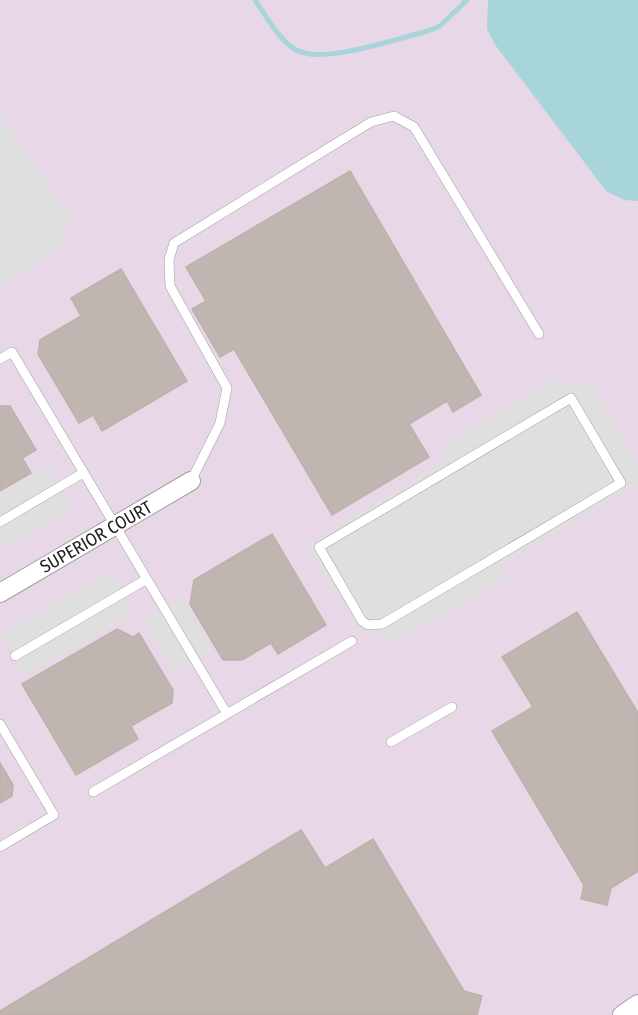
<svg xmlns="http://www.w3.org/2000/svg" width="638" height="1015" font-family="'Fira Sans Condensed',sans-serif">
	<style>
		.industrial { fill: #e8d7e7 }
		.parking { fill: #dfdfdf }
		.water { fill: #a8d5da }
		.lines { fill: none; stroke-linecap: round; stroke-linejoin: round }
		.stream { stroke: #a8d5da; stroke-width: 5 }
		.building { fill: #bfb6b2; stroke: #c0b0a8; stroke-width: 1.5 }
		.service-casing { stroke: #a0a0a0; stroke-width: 10 }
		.minor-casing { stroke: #a0a0a0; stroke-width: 20 }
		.service { stroke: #fff; stroke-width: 9 }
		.minor { stroke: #fff; stroke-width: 18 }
		.labels { text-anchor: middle; stroke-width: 4.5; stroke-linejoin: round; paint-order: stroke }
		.street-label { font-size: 18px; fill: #1f1f1f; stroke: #fff }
	</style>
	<rect width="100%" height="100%" fill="#efeae5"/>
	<path class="industrial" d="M 0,0 L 638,0 L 638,1015 L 0,1015 Z"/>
	<path class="parking" d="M 0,116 L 73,221 L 61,229 L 69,241 L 0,287 Z
		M 561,376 L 570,389 L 588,379 L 638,463 L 638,484 L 500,564 L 506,578 L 391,645 L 384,633 L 369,634 L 359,629 L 307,545 L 448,461 L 440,447 Z
		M 47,466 L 71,509 L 0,550 L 0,494 Z
		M 112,571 L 128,600 L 124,603 L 131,615 L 25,676 L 1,635 Z
		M 181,599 L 212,651 L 175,672 L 144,620 Z"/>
	<path class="water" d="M 488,0 L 638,0 L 638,201 L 624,200 L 606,191 L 496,46 L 487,29 Z"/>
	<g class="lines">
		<path class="stream" d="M 255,0 C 267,17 278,39 296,50 C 323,65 398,38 428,31 L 440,26 L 467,0"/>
	</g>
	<path class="building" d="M 350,171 L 481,395 L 453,412 L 447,401 L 409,424 L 429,457 L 332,515 L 234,349 L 220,357 L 192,309 L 206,301 L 186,267 Z
		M 121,269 L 187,381 L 102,431 L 93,415 L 79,423 L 38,354 L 40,340 L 81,316 L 71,298 Z
		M 0,406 L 10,406 L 36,450 L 22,458 L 31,473 L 0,491 Z
		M 272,534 L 326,625 L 278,654 L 271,643 L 242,660 L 223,660 L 190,604 L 194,580 Z
		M 577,612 L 638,713 L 638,871 L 611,888 L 607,905 L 581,899 L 584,885 L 492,731 L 533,707 L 502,657 Z
		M 117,629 L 133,637 L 139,633 L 173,690 L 172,703 L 131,726 L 138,739 L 76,775 L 22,684 Z
		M 0,763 L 13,785 L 12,796 L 0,803 Z
		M 301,830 L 325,868 L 373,839 L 464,991 L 482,996 L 477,1015 L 0,1015 L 0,1011 Z"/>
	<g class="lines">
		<defs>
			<path id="service" d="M 0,359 L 12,352 L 227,714
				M 571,398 L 621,483 L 382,624 L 368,625 L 362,621 L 319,547 Z
				M 191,481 L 220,423 L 227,388 L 170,286 L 169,260 L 174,243 L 371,122 L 394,116 L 414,127 L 539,334
				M 0,522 L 83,473
				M 15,656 L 147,579
				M 0,724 L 54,815 L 0,847
				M 391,742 L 452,707
				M 93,792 L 352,641"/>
			<path id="minor" d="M 0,593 L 191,481
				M 622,1015 L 638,1004"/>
		</defs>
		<use href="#service" class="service-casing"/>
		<use href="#minor" class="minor-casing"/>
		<use href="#service" class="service"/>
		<use href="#minor" class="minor"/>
	</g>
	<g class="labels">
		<g class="street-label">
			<text transform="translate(96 537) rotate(-30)" y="6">SUPERIOR COURT</text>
		</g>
	</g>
</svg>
